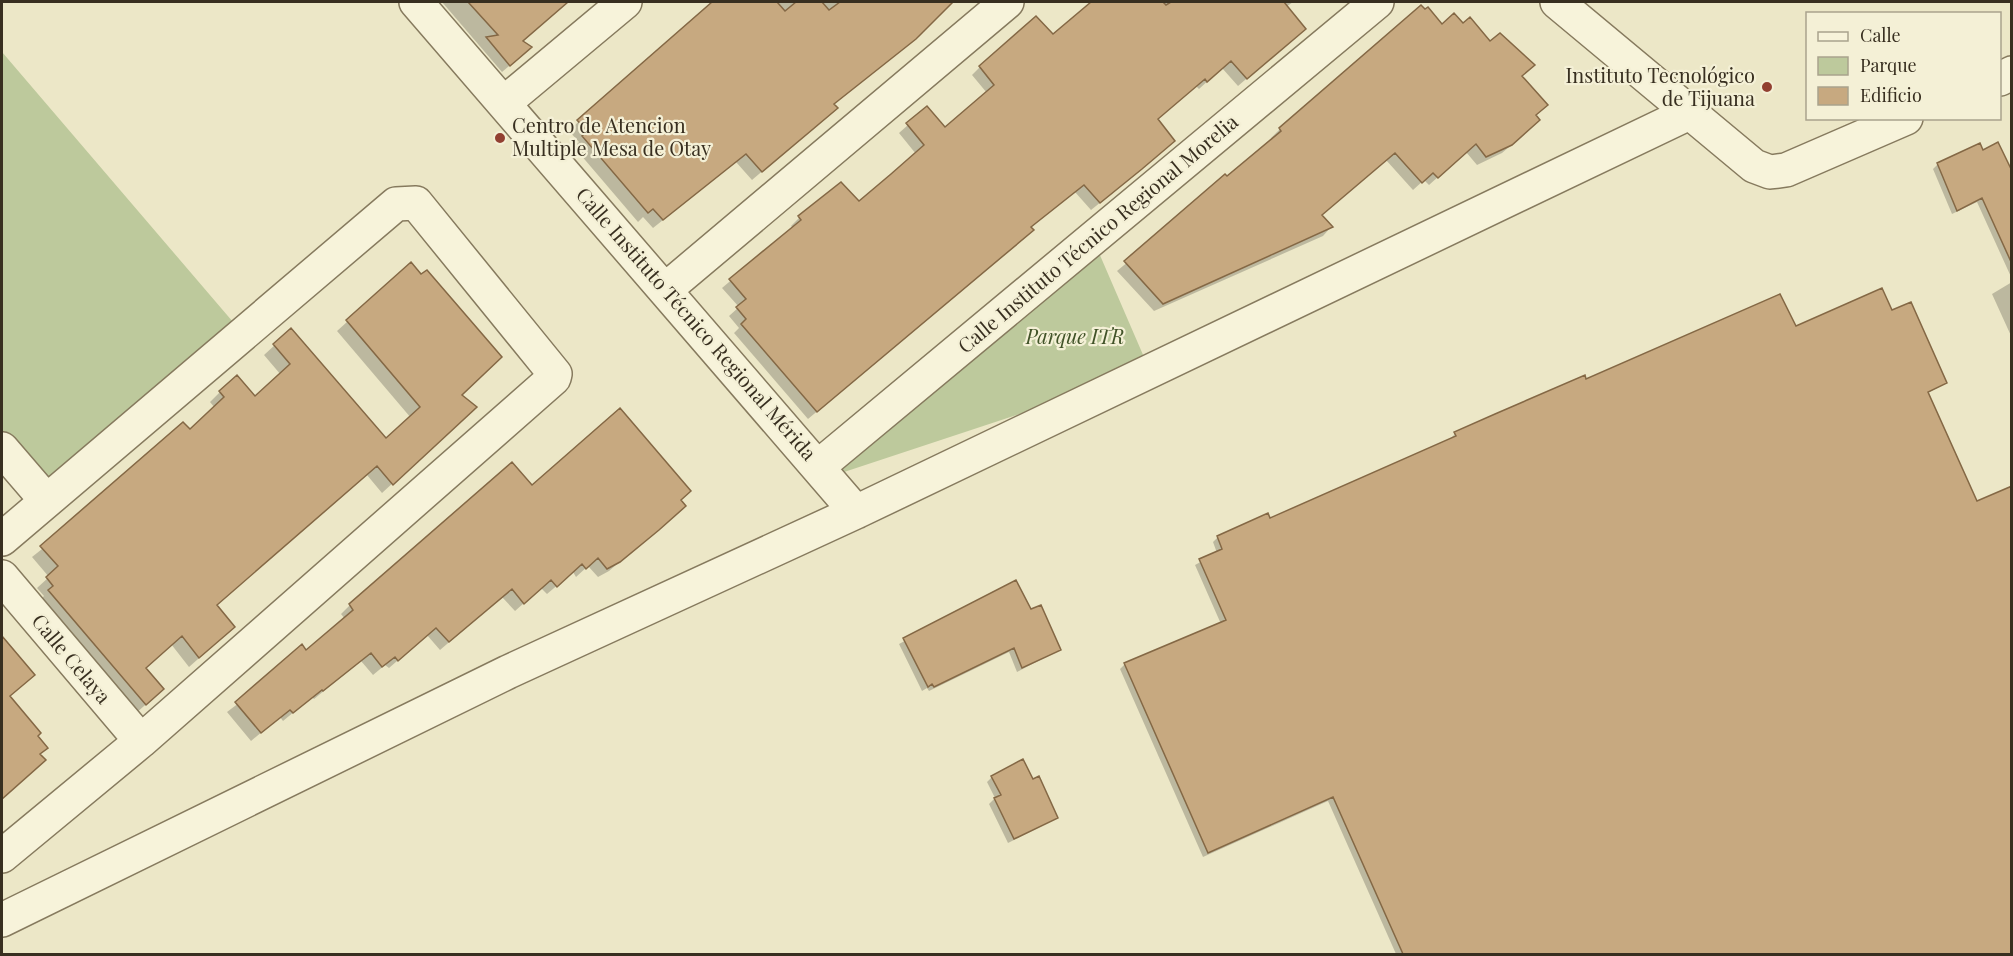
<svg xmlns="http://www.w3.org/2000/svg" width="2013" height="956" font-family="'Playfair Display',serif">
	<style>
		.green { fill: #bdc99c }
		.shadow { fill: #0003 }
		.building { fill: #c7a980; stroke: #846845; stroke-width: 1.5 }
		.lines { fill: none; stroke-linecap: round; stroke-linejoin: round }
		.minor-casing { stroke: #867a5e; stroke-width: 36 }
		.tertiary-casing { stroke: #867a5e; stroke-width: 36 }
		.minor { stroke: #f7f3da; stroke-width: 33 }
		.tertiary { stroke: #f7f3da; stroke-width: 33 }
		.poi-dot { fill: #924031; stroke: #f4f0d6; stroke-width: 2 }
		.labels { text-anchor: middle; stroke-width: 4.5; stroke-linejoin: round; paint-order: stroke }
		.poi-label { font-size: 20px; fill: #382f20; stroke: #f4f0d6; text-anchor: end }
		.street-label { font-size: 20px; fill: #382f20; stroke: #f4f0d6 }
		.park-label { font-size: 20px; font-style: italic; fill: #415328; stroke: #f4f0d6 }
	</style>
	<rect width="100%" height="100%" fill="#ece7c7"/>
	<path class="green" d="M 2,52 L 239,329 L 44,495 L 2,446 Z
		M 1096,246 L 1150,371 L 829,477 Z"/>
	<path class="shadow" d="M 442,2 L 566,2 L 521,41 L 523,54 L 502,72 Z
		M 716,2 L 931,2 L 940,12 L 904,48 L 833,105 L 826,117 L 752,180 L 736,162 L 653,228 L 643,217 L 638,222 L 574,147 L 579,142 L 569,131 L 607,94 Z
		M 1093,2 L 1293,2 L 1286,7 L 1273,56 L 1238,86 L 1222,68 L 1199,89 L 1196,86 L 1156,119 L 1165,148 L 1132,177 L 1091,210 L 1075,192 L 1030,228 L 1024,238 L 808,419 L 734,333 L 739,328 L 729,316 L 739,307 L 722,288 L 793,228 L 791,226 L 799,218 L 858,203 L 916,154 L 899,133 L 927,108 L 945,129 L 987,93 L 972,75 L 980,67 L 1053,36 Z
		M 1421,7 L 1442,26 L 1521,76 L 1534,116 L 1530,129 L 1502,153 L 1477,165 L 1466,152 L 1429,185 L 1424,180 L 1413,190 L 1386,160 L 1321,215 L 1331,227 L 1323,236 L 1154,311 L 1117,271 L 1273,140 L 1271,138 L 1280,129 Z
		M 1982,152 L 2012,175 L 2012,279 L 1977,202 L 1952,214 L 1933,169 L 1938,164 Z
		M 411,264 L 460,395 L 465,417 L 382,493 L 367,475 L 215,606 L 223,637 L 189,667 L 171,644 L 144,669 L 152,699 L 135,714 L 39,601 L 44,596 L 37,588 L 49,577 L 32,557 L 190,431 L 215,408 L 210,402 L 220,392 L 255,399 L 281,375 L 264,355 L 290,331 L 386,440 L 411,418 L 337,331 Z
		M 2012,282 L 2012,338 L 1992,294 Z
		M 1891,312 L 1946,383 L 1928,393 L 2012,583 L 2012,954 L 1396,954 L 1328,801 L 1203,857 L 1120,669 L 1125,664 L 1221,624 L 1195,565 L 1217,553 L 1213,542 L 1218,537 L 1270,520 L 1450,439 L 1455,434 L 1586,381 L 1795,328 Z
		M 512,465 L 532,487 L 680,501 L 675,514 L 609,571 L 598,577 L 588,566 L 576,577 L 573,572 L 547,594 L 541,588 L 515,611 L 502,597 L 440,650 L 427,635 L 389,668 L 385,665 L 373,675 L 361,661 L 314,699 L 312,697 L 283,721 L 280,717 L 251,741 L 227,712 L 306,652 L 345,619 L 341,614 L 350,605 Z
		M 1015,582 L 1030,611 L 1059,650 L 1017,672 L 1009,652 L 929,691 L 927,688 L 922,691 L 899,644 Z
		M 2,639 L 33,675 L 9,696 L 46,748 L 39,755 L 37,767 L 2,799 Z
		M 992,777 L 1057,818 L 1008,843 L 989,804 L 995,798 L 987,782 Z"/>
	<path class="building" d="M 468,2 L 568,2 L 523,41 L 532,47 L 510,66 L 486,37 L 498,35 Z
		M 712,2 L 777,2 L 785,11 L 796,2 L 822,2 L 829,10 L 840,2 L 953,2 L 916,39 L 834,104 L 838,108 L 762,172 L 746,154 L 663,220 L 653,209 L 648,213 L 582,136 L 588,132 L 577,120 Z
		M 1091,2 L 1163,2 L 1166,5 L 1171,2 L 1284,2 L 1306,29 L 1247,79 L 1231,61 L 1207,82 L 1205,79 L 1158,119 L 1175,141 L 1142,169 L 1100,203 L 1084,185 L 1031,227 L 1034,230 L 817,412 L 741,324 L 746,319 L 736,307 L 746,299 L 729,279 L 801,220 L 798,216 L 841,182 L 859,201 L 891,174 L 924,145 L 906,123 L 927,106 L 945,127 L 994,85 L 979,66 L 1036,16 L 1053,34 Z
		M 1421,5 L 1425,9 L 1428,7 L 1442,24 L 1454,13 L 1463,23 L 1470,17 L 1490,41 L 1500,33 L 1535,65 L 1522,76 L 1548,105 L 1536,115 L 1540,120 L 1512,145 L 1486,157 L 1476,144 L 1438,178 L 1433,173 L 1422,183 L 1395,153 L 1322,215 L 1333,227 L 1163,304 L 1124,261 L 1225,174 L 1227,176 L 1281,131 L 1279,128 Z
		M 1998,142 L 2012,171 L 2012,264 L 1982,198 L 1957,211 L 1937,163 L 1980,143 L 1983,150 Z
		M 411,262 L 421,274 L 427,270 L 502,357 L 462,395 L 477,407 L 393,485 L 377,466 L 217,605 L 235,627 L 199,658 L 182,636 L 146,668 L 164,689 L 146,705 L 48,590 L 53,586 L 46,577 L 58,566 L 40,546 L 183,422 L 190,429 L 224,397 L 219,391 L 237,375 L 255,396 L 290,364 L 273,344 L 291,328 L 386,438 L 420,407 L 346,320 Z
		M 1882,288 L 1892,310 L 1911,302 L 1947,383 L 1928,392 L 1977,501 L 2012,486 L 2012,954 L 1403,954 L 1333,797 L 1208,853 L 1124,663 L 1226,620 L 1199,559 L 1222,549 L 1217,536 L 1268,513 L 1270,518 L 1456,436 L 1454,432 L 1495,414 L 1585,375 L 1586,379 L 1780,294 L 1796,326 Z
		M 620,408 L 691,491 L 681,500 L 686,506 L 659,530 L 620,562 L 607,569 L 598,558 L 586,569 L 582,564 L 557,587 L 551,580 L 524,604 L 512,589 L 449,642 L 436,628 L 398,661 L 395,657 L 382,667 L 371,653 L 323,691 L 322,690 L 293,713 L 290,710 L 261,733 L 235,702 L 302,644 L 306,650 L 353,610 L 349,604 L 512,462 L 532,485 Z
		M 1016,580 L 1031,609 L 1041,605 L 1061,650 L 1022,668 L 1014,648 L 934,687 L 932,684 L 928,687 L 903,638 Z
		M 2,636 L 35,675 L 10,696 L 41,733 L 38,736 L 48,748 L 40,754 L 46,760 L 2,799 Z
		M 1023,759 L 1033,779 L 1039,776 L 1058,818 L 1014,839 L 994,798 L 1001,795 L 991,776 Z"/>
	<g class="lines">
		<defs>
			<path id="minor" d="M 416,2 L 856,512
				M 504,103 L 625,2
				M 665,290 L 1007,2
				M 2,449 L 45,499
				M 819,466 L 1377,2
				M 2,539 L 396,204 L 416,203 L 555,374 L 554,378 L 141,741 L 2,856
				M 2,577 L 141,741
				M 2,920 L 508,672 L 856,512 L 1689,113"/>
			<path id="tertiary" d="M 1557,2 L 1754,166 L 1770,172 L 1786,170 L 1906,118
				M 2000,79 L 2012,73"/>
		</defs>
		<use href="#minor" class="minor-casing"/>
		<use href="#tertiary" class="tertiary-casing"/>
		<use href="#minor" class="minor"/>
		<use href="#tertiary" class="tertiary"/>
	</g>
	<g class="poi-dot">
		<circle cx="1767" cy="87" r="6"/>
		<circle cx="500" cy="138" r="6"/>
	</g>
	<g class="labels">
		<g class="poi-label">
			<text x="1755" y="83">Instituto Tecnológico<tspan x="1755" dy="23">de Tijuana</tspan></text>
			<text x="512" y="133" text-anchor="start">Centro de Atencion<tspan x="512" dy="23">Multiple Mesa de Otay</tspan></text>
		</g>
		<g class="street-label">
			<text transform="translate(1098 234) rotate(-40)" y="7">Calle Instituto Técnico Regional Morelia</text>
			<text transform="translate(696 324) rotate(49)" y="7">Calle Instituto Técnico Regional Mérida</text>
			<text transform="translate(71 659) rotate(50)" y="7">Calle Celaya</text>
		</g>
		<g class="park-label">
			<text x="1075" y="344">Parque ITR</text>
		</g>
	</g>
	<rect width="2013" height="956" fill="none" stroke="#382f20" stroke-width="6"/>
	<rect x="1806" y="12" width="195" height="108" fill="#f4f0d6" stroke="#a9a38d" stroke-width="1.5"/>
	<rect x="1818" y="32" width="30" height="9" fill="#f7f3da" stroke="#a9a38d" stroke-width="1.5"/>
	<text x="1860" y="42" font-size="18" fill="#382f20">Calle</text>
	<rect x="1818" y="57" width="30" height="18" fill="#bdc99c" stroke="#a9a38d" stroke-width="1.5"/>
	<text x="1860" y="72" font-size="18" fill="#382f20">Parque</text>
	<rect x="1818" y="87" width="30" height="18" fill="#c7a980" stroke="#a9a38d" stroke-width="1.5"/>
	<text x="1860" y="102" font-size="18" fill="#382f20">Edificio</text>
</svg>
